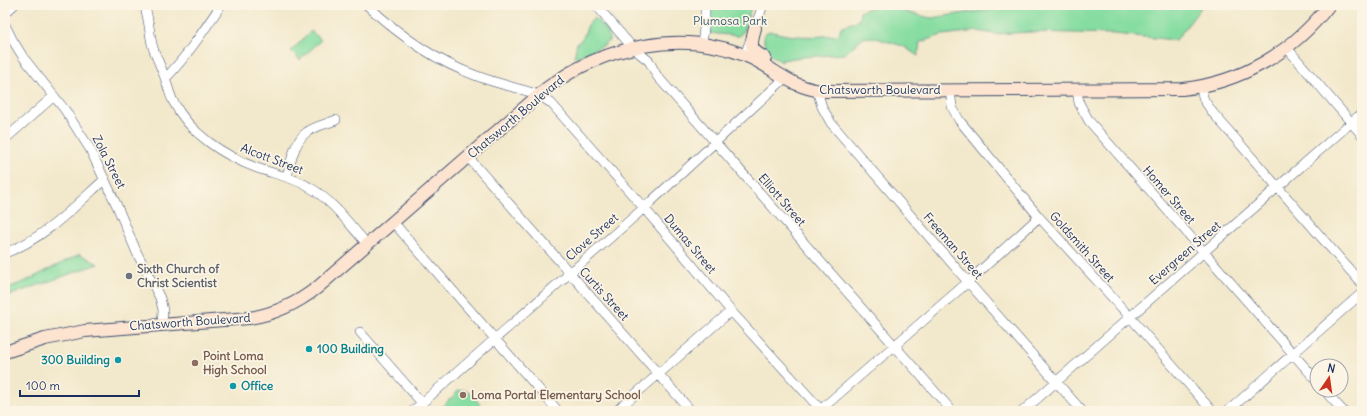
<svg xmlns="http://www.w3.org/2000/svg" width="1367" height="416" font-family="Delius,sans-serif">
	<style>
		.green { fill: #86dda1; stroke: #508680 }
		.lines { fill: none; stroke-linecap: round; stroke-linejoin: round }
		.street-casing { stroke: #3b4b6e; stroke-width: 10 }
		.secondary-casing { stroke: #3b4b6e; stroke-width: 14 }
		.street { stroke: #fff; stroke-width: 9 }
		.secondary { stroke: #fde4d1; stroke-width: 12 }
		.worship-dot { fill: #6b7280; stroke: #fcf5e5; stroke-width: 1.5 }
		.culture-dot { fill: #0f9aa8; stroke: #fcf5e5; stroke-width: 1.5 }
		.education-dot { fill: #8d6e63; stroke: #fcf5e5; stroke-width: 1.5 }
		.labels { text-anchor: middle; stroke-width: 3.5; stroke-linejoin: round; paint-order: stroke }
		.park-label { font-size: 12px; fill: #365a6f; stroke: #fcf5e5 }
		.street-label { font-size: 12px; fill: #1b2f5e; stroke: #fcf5e5 }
		.worship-label { font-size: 12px; font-weight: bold; fill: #5b616d; stroke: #fcf5e5; text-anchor: start }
		.culture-label { font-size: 12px; font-weight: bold; fill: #0d838f; stroke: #fcf5e5; text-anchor: start }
		.education-label { font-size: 12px; font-weight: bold; fill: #785e54; stroke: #fcf5e5; text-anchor: start }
	</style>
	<rect width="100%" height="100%" fill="#fcf5e5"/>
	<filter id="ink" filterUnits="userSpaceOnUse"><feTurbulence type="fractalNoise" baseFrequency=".025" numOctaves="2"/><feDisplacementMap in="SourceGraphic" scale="8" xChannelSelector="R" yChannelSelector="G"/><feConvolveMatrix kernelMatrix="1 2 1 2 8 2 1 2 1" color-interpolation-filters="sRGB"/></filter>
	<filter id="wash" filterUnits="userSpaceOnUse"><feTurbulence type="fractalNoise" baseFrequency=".012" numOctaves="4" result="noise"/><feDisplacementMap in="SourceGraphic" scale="16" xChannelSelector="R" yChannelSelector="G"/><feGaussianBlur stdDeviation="0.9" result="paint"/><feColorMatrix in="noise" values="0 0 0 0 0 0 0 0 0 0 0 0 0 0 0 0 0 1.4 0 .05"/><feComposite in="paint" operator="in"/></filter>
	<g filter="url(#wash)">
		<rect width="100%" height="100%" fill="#f2e8cb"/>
		<path class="green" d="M 709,5 L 752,5 L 743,32 L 739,36 L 708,33 Z
			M 875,5 L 903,5 L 905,12 L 931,18 L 1001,8 L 1001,5 L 1203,5 L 1176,40 L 1114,34 L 1031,32 L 995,34 L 977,31 L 942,35 L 920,42 L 918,56 L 903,46 L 872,37 L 862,38 L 845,54 L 801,57 L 782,60 L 782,62 C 768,54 763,51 764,34 L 769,31 C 792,38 815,37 839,35 L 841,27 L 859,20 L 860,12 Z
			M 595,18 L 608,32 L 609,36 L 609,41 L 605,45 L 574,58 L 577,43 C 584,39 585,32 588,25 C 589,23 593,20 595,18 Z
			M 311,31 L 321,40 L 300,60 L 291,51 Z
			M 80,254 L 98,264 L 5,297 L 5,289 L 24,282 Z
			M 464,390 C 471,393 481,403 482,411 L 438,411 L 458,391 Z"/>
	</g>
	<g filter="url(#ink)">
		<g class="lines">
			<defs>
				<path id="street" d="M 144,5 C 149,17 149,31 152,44 C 155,56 161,66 165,78 C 168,86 169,93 173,101 C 189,133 224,156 257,168 C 274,174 293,177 309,187 C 332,200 349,224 367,244
					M 367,5 C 400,36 435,61 477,76 C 495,83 514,87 533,93 L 542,97 L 551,103 L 644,208 L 731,311 L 822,411
					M 596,5 L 633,48 L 649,61 L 657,76 L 952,411
					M 5,13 L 14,5
					M 5,25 L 12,39 L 23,57 L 65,110 L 90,149 L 117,206 L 137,253 L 160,298 L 163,310 L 162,325
					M 702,44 L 705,20 L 705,5
					M 1287,48 L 1362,135
					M 745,55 L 763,5
					M 166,78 C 187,56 204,30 221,5
					M 1200,86 L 1204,100 L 1213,113 L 1362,284
					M 817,90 L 822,107 L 831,123 L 968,282 L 1082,411
					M 950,90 L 952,107 L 959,120 L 1039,217 L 1130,317 L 1212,411
					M 1077,90 L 1079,103 L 1089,121 L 1317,381
					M 5,139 L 54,96
					M 468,157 L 691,411
					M 287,177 C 291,162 294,141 307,132 C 315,126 326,124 336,120
					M 393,222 L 558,411
					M 5,253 C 44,239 75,206 105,179
					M 360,332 L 422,403
					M 1324,390 L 1343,411
					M 413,411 L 644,208 L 785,78
					M 616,411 L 731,311
					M 819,411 L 968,282 L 1039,217
					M 1023,411 L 1362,113
					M 1228,411 L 1362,293"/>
				<path id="secondary" d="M 755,28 C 751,46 748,48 765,58
					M 5,352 L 45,339 L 85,331 L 249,318 C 275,314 298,303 318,287 L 547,88 C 603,46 683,28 749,57 C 776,69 791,88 823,91 L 1182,89 C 1241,83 1293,52 1329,5"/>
			</defs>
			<use href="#street" class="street-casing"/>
			<use href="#secondary" class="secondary-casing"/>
			<use href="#street" class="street"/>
			<use href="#secondary" class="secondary"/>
		</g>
	</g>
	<circle class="worship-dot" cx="129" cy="276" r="4"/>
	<g class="culture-dot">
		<circle cx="309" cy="349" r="4"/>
		<circle cx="118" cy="360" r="4"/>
		<circle cx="233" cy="386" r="4"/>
	</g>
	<g class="education-dot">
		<circle cx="195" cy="363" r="4"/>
		<circle cx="463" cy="395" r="4"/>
	</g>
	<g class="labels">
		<g class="park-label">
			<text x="730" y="25">Plumosa Park</text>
		</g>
		<g class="street-label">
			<text x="880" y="94">Chatsworth Boulevard</text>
			<text transform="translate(516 117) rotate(-40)" y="4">Chatsworth Boulevard</text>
			<text transform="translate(272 159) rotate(21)" y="4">Alcott Street</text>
			<text transform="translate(109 162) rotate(63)" y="4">Zola Street</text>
			<text transform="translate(1169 195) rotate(49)" y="4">Homer Street</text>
			<text transform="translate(782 200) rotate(49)" y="4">Elliott Street</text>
			<text transform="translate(592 237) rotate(-41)" y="4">Clove Street</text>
			<text transform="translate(690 244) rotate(50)" y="4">Dumas Street</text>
			<text transform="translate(953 246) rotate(49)" y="4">Freeman Street</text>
			<text transform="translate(1082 247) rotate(48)" y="4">Goldsmith Street</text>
			<text transform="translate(1185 253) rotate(-41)" y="4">Evergreen Street</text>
			<text transform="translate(604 294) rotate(48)" y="4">Curtis Street</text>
			<text transform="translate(190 322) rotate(-4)" y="4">Chatsworth Boulevard</text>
		</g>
		<g class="worship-label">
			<text x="137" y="273">Sixth Church of<tspan x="137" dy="14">Christ Scientist</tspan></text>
		</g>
		<g class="culture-label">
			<text x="317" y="353">100 Building</text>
			<text x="110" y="364" text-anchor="end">300 Building</text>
			<text x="241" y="390">Office</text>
		</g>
		<g class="education-label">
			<text x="203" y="360">Point Loma<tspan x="203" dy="14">High School</tspan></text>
			<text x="471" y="399">Loma Portal Elementary School</text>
		</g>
	</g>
	<rect width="1367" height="416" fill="none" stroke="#fcf5e5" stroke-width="20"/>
	<g transform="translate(1329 378) rotate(13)"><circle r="19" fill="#fcf5e5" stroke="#a2a6af"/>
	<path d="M0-3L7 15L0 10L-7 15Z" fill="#c8321e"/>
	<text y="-6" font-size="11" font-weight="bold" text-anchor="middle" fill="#1b2f5e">N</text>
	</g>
	<path d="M20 390v6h119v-6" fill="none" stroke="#1b2f5e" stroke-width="2"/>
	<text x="26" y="390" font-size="12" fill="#1b2f5e" stroke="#fcf5e5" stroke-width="3" paint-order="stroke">100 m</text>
</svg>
